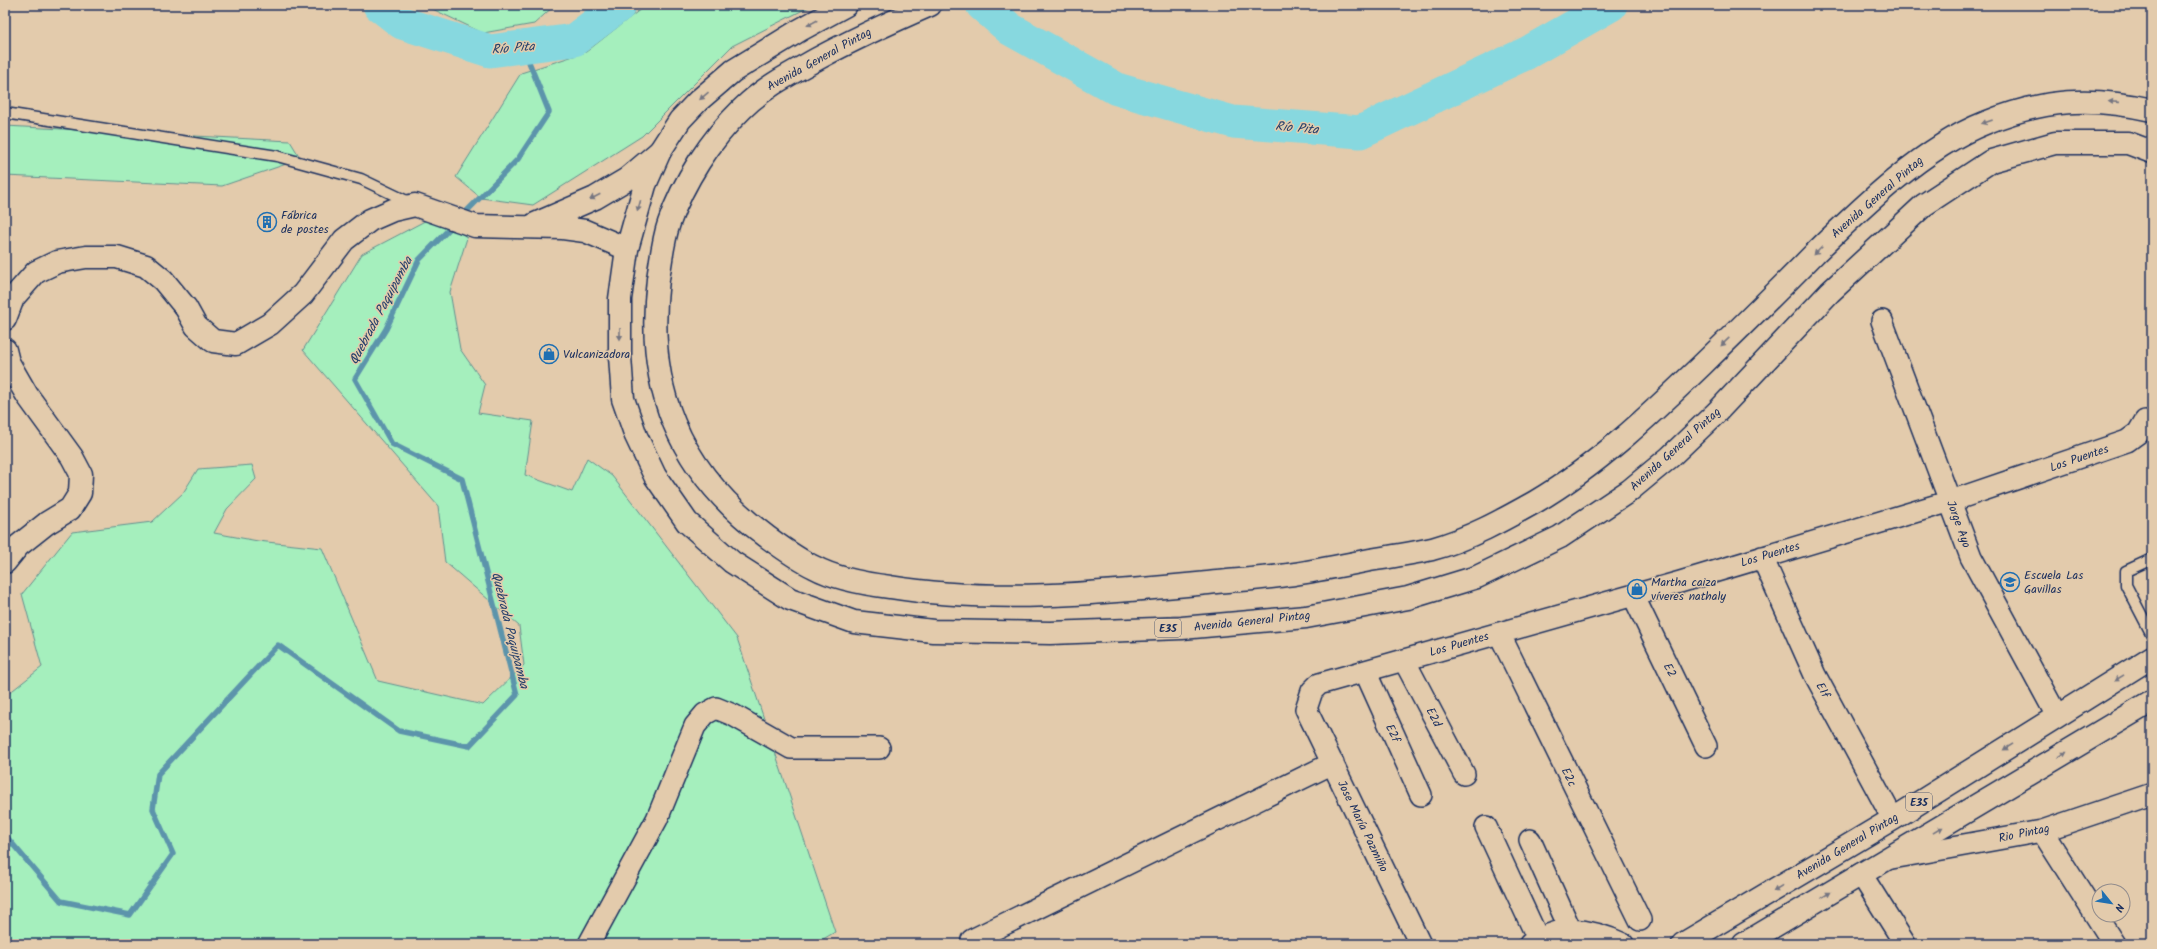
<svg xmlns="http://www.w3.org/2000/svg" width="2157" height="949" font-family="Kalam,sans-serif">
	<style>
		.green { fill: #a5efbd; stroke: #608f8e }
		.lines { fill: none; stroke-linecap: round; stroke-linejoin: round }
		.stream { stroke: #5c94ab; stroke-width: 5.5 }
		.river { stroke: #87d8df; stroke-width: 33 }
		.service-casing { stroke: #1b2f5e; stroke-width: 13 }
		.minor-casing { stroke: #1b2f5e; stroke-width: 24 }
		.tertiary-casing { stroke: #1b2f5e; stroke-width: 25 }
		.trunk-casing { stroke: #1b2f5e; stroke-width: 25 }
		.service { stroke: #e3cbac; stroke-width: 10 }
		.minor { stroke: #e3cbac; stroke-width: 21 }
		.tertiary { stroke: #e3cbac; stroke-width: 22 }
		.trunk { stroke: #e3cbac; stroke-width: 22 }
		.oneway { fill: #757581 }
		.labels { text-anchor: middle; stroke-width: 3; stroke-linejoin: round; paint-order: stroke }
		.shield { fill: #e3cbac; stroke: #575e75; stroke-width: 1 }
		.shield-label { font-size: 11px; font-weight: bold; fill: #1b2f5e }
		.street-label { font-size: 12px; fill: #1b2f5e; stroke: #e3cbac }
		.poi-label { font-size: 12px; fill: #1b2f5e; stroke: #e3cbac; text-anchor: start }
		.water-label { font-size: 13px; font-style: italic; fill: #26406b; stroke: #e3cbac }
	</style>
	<rect width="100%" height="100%" fill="#e3cbac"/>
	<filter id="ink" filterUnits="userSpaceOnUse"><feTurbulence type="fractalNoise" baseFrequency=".025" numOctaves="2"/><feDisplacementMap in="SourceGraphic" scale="8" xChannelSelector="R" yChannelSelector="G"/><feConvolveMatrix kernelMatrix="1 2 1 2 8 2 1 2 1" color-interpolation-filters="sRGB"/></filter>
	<g filter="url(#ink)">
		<path class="green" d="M 424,5 L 555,5 L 534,24 L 483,33 Z
			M 646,5 L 813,5 L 732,46 L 642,136 L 533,205 L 481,198 L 456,177 L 521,73 L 586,52 Z
			M 5,126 L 290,141 L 301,159 L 222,186 L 5,176 Z
			M 440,213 L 467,238 L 450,292 L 460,349 L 485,385 L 478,413 L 533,421 L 525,475 L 572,492 L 587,458 L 612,476 L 737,638 L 835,932 L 815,944 L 5,944 L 5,694 L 8,694 L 42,667 L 22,594 L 72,532 L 152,522 L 183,493 L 198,469 L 252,465 L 256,479 L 227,509 L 214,533 L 258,541 L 322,548 L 378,681 L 483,705 L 524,665 L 519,626 L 445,562 L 438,506 L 303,350 L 362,254 Z"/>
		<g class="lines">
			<path class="stream" d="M 462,216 L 518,159 L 549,112 L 527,57
				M 5,835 L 61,901 L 130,915 L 173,854 L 153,809 L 158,774 L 278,645 L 399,731 L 469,746 L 517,695 L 462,479 L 392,444 L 355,379 L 386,329 L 419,260 L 455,223"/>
			<path class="river" d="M 379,5 L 402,23 L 490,51 L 574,40 L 620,5
				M 982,5 L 1010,29 L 1117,89 L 1233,122 L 1360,132 L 1527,53 L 1611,5"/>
			<defs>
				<path id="service" d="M 5,113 L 277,156 L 361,179 L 411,203
					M 2152,559 L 2126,571 L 2126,585 L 2152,635"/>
				<path id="minor" d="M 1882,321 L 1971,557 L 2057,716
					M 1762,557 L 1815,675 L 1893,819
					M 1633,595 L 1706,746
					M 1499,633 L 1640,920
					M 1404,660 L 1464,774
					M 1365,671 L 1421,795
					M 1486,827 L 1538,939
					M 2042,831 L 2114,944
					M 1530,840 L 1570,929
					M 1892,858 L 2042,831 L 2152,794
					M 1861,874 L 1905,944
					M 972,940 L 1333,763
					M 589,944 L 657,819 L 695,726 L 705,714 L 716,708 L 733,715 L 791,748 L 879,748
					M 1420,944 L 1306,709 L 1312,691 L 1319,684 L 1680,582 L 1951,501 L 2127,441 L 2138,433 L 2145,421
					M 1530,944 C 1539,938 1561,929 1572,930 C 1588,931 1608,937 1623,944"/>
				<path id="tertiary" d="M 535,224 L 595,198 L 627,179 L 660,151
					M 5,319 L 13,298 L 36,272 L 57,262 L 86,257 L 117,257 L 146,266 L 163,280 L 186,308 L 196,326 L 213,341 L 236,344 L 270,324 L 303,294 L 344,240 L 370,220 L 393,210 L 415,205 L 475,226 L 563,228 L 585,231 L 627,249
					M 5,350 L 8,362 L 27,395 L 72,457 L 81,474 L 80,493 L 70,509 L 47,523 L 18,546 L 5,562"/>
				<path id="trunk" d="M 846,5 L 800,30 L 733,71 L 698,101 L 680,120 L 660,151 L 645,185 L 627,249 L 620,299 L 620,356 L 623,399 L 636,436 L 655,476 L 687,522 L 732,562 L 790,599 L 854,622 L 933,631 L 1050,633 L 1182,628 L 1306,617 L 1408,598 L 1477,577 L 1560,537 L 1629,491 L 1670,457 L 1717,412 L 1830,292 L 1924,205 L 1991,161 L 2055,143 L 2128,143 L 2152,152
					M 930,5 C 891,22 854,39 817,59 C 790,74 764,87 742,109 C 711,139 683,182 669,223 C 663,240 661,261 658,279 C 645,387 678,470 766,536 C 781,547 797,559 814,567 C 836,579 866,584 890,587 C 995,604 1103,593 1208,583 C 1234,580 1261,579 1287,575 C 1317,571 1347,564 1376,559 C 1395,556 1414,553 1432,549 C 1469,539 1503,520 1535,502 C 1598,465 1650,415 1702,365 C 1740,328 1778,291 1815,253 C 1862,207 1924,147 1985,123 C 2044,99 2091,96 2152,110
					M 1683,944 L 1893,819 L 2152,657
					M 1744,944 L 2152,701"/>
			</defs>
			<use href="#service" class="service-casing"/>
			<use href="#minor" class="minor-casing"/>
			<use href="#tertiary" class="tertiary-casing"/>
			<use href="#trunk" class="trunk-casing"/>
			<use href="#service" class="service"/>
			<use href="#minor" class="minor"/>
			<use href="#tertiary" class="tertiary"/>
			<use href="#trunk" class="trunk"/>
		</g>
		<defs><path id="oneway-solid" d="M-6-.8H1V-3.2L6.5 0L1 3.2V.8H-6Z"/></defs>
		<g class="oneway">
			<use href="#oneway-solid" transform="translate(812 23) rotate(152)"/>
			<use href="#oneway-solid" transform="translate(704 96) rotate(139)"/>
			<use href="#oneway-solid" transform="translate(2114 102) rotate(-176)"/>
			<use href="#oneway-solid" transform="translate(1987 122) rotate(161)"/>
			<use href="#oneway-solid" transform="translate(595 197) rotate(153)"/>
			<use href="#oneway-solid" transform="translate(639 206) rotate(106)"/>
			<use href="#oneway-solid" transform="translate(1818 251) rotate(135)"/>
			<use href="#oneway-solid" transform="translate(620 334) rotate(90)"/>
			<use href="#oneway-solid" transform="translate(1725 342) rotate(136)"/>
			<use href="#oneway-solid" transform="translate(2119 678) rotate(148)"/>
			<use href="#oneway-solid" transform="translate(2008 747) rotate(148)"/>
			<use href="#oneway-solid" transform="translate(2062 755) rotate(-31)"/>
			<use href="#oneway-solid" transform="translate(1938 830) rotate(-31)"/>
			<use href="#oneway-solid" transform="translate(1778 888) rotate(149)"/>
			<use href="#oneway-solid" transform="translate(1826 895) rotate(-31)"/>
		</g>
	</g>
	<defs>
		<symbol id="building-ring" viewBox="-11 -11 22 22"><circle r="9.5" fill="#e3cbac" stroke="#1f6fb2" stroke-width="1.5"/><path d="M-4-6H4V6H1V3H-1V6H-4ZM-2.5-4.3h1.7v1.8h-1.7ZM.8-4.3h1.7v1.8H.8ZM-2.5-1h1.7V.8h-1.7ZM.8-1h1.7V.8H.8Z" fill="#1f6fb2"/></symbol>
		<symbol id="shop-ring" viewBox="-11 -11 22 22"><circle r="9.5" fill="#e3cbac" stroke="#1f6fb2" stroke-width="1.5"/><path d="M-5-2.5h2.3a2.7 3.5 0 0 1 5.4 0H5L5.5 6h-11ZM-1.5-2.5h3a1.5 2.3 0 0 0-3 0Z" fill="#1f6fb2"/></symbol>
		<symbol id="school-ring" viewBox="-11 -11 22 22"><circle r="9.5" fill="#e3cbac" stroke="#1f6fb2" stroke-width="1.5"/><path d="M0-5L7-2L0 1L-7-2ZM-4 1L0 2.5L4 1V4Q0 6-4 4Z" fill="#1f6fb2"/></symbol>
	</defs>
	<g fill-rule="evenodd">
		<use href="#building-ring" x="256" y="211" width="22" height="22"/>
		<use href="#shop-ring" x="538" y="343" width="22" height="22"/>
		<use href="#school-ring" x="1999" y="571" width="22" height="22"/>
		<use href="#shop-ring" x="1626" y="578" width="22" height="22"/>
	</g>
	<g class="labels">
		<g class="shield">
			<rect x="1155" y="619" width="26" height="18" rx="3"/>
			<rect x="1906" y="793" width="26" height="18" rx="3"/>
		</g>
		<g class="shield-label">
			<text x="1168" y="632">E35</text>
			<text x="1919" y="806">E35</text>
		</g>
		<g class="street-label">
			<text transform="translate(819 59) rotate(-29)" y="4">Avenida General Pintag</text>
			<text transform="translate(1877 197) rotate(-41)" y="4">Avenida General Pintag</text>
			<text transform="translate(1675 449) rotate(-42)" y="4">Avenida General Pintag</text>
			<text transform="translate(2079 458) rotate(-19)" y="4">Los Puentes</text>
			<text transform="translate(1959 524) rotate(70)" y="4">Jorge Ayo</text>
			<text transform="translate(1770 554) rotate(-17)" y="4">Los Puentes</text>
			<text transform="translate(1252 621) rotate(-6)" y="4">Avenida General Pintag</text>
			<text transform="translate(1459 644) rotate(-16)" y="4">Los Puentes</text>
			<text transform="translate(1670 670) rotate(64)" y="4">E2</text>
			<text transform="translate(1823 690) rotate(62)" y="4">E1f</text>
			<text transform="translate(1434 717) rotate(63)" y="4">E2d</text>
			<text transform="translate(1393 733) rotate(66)" y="4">E2f</text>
			<text transform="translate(1569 777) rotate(64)" y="4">E2c</text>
			<text transform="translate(1363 826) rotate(64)" y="4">Jose María Pazmiño</text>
			<text transform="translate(2024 833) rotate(-12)" y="4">Rio Pintag</text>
			<text transform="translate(1847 846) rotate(-31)" y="4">Avenida General Pintag</text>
		</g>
		<g class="poi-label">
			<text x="281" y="219">Fábrica<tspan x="281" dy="14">de postes</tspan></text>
			<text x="563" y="358">Vulcanizadora</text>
			<text x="2024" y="579">Escuela Las<tspan x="2024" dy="14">Gavillas</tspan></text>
			<text x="1651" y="586">Martha caiza<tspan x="1651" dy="14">víveres nathaly</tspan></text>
		</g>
		<g class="water-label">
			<text transform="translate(513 47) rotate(-5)" y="5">Río Pita</text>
			<text transform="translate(1297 127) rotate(5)" y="5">Río Pita</text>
			<text transform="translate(380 310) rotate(-62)" y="5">Quebrada Paquipamba</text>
			<text transform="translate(511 630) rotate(76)" y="5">Quebrada Paquipamba</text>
		</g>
	</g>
	<rect width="2157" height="949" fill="none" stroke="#e3cbac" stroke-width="20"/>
	<rect x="10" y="10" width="2137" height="929" fill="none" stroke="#1b2f5e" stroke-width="1.5" filter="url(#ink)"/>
	<g transform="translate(2111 903) rotate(120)"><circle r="19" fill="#e3cbac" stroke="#938d8d"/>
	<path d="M0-3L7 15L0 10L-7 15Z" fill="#1f6fb2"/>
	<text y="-6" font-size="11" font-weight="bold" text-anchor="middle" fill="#1b2f5e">N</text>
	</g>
</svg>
